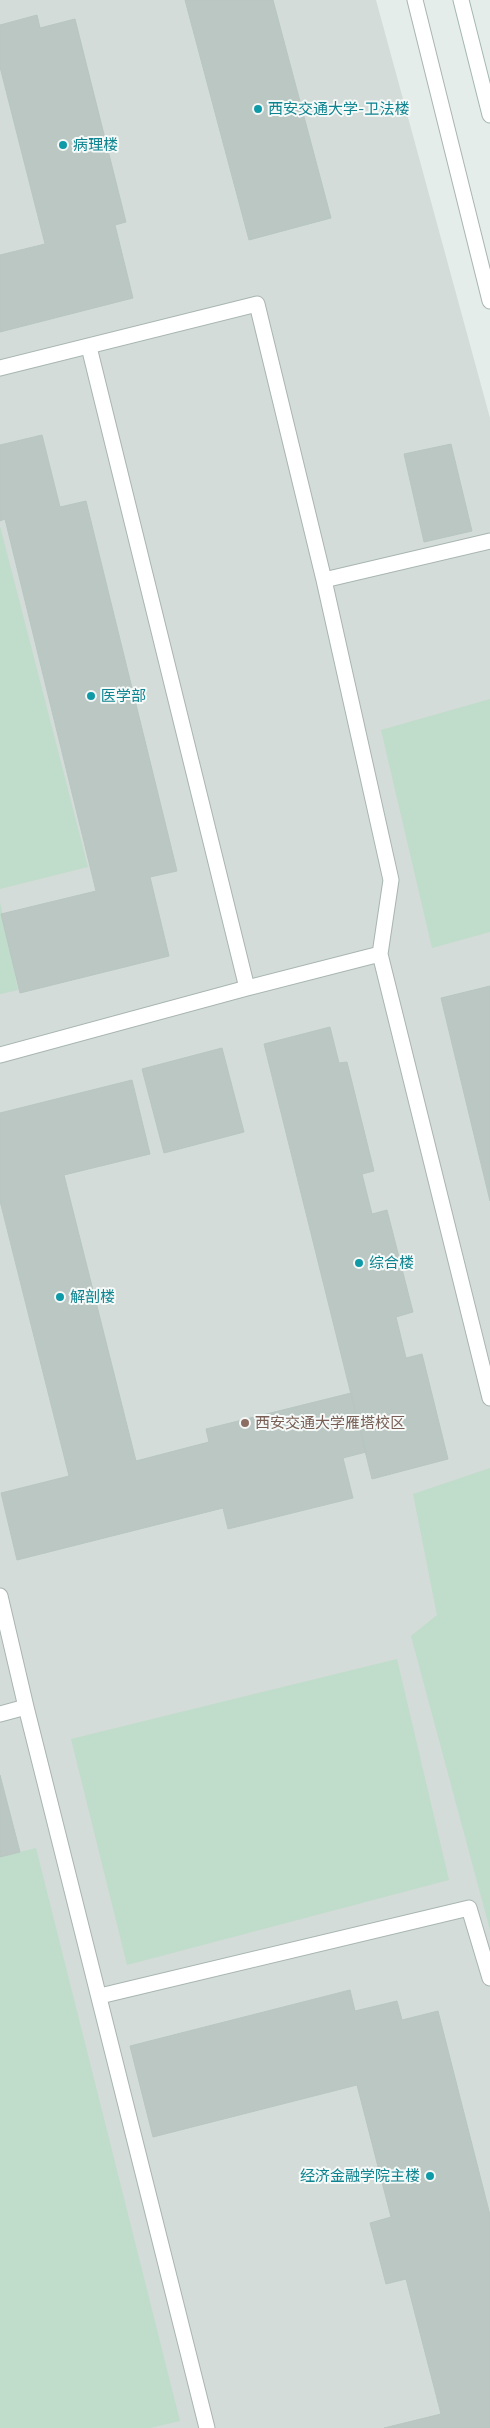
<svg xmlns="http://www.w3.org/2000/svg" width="490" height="2428" font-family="Mulish,'Noto Sans SC',sans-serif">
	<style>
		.built { fill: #d3dcd9 }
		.green { fill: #c0dcca }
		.building { fill: #bac7c3; stroke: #b8c6c1 }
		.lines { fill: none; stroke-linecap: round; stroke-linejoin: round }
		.service-casing { stroke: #a8b5b1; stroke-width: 17 }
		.minor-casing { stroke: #a8b5b1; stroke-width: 17 }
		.secondary-casing { stroke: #a4b7b2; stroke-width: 17 }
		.service { stroke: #fff; stroke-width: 15 }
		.minor { stroke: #fff; stroke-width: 15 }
		.secondary { stroke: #fff; stroke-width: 15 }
		.culture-dot { fill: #0f9aa8; stroke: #f5f9f8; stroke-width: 2 }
		.education-dot { fill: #8d6e63; stroke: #f5f9f8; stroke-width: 2 }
		.labels { text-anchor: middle; stroke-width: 4; stroke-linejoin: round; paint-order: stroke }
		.culture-label { font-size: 15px; fill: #0d838f; stroke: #f5f9f8; text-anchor: start }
		.education-label { font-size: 15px; fill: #785e54; stroke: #f5f9f8; text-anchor: start }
	</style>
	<rect width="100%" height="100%" fill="#e5edea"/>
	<path class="built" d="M 0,0 L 376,0 L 490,418 L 490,2428 L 0,2428 Z"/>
	<path class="green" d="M 0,526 L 88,867 L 0,889 Z
		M 490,699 L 490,932 L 432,948 L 381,730 Z
		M 0,902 L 18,990 L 0,994 Z
		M 490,1468 L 490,1930 L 411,1636 L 437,1615 L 413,1494 Z
		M 397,1659 L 449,1880 L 127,1965 L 71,1739 Z
		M 36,1848 L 180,2421 L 150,2428 L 0,2428 L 0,1857 Z"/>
	<path class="building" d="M 185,0 L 273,0 L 331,218 L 249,240 Z
		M 37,15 L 40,28 L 75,19 L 126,222 L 115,225 L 133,298 L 0,332 L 0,255 L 45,244 L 0,67 L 0,25 Z
		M 42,435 L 60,507 L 86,501 L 177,871 L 150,877 L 169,956 L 20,993 L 1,914 L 96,891 L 5,519 L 0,521 L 0,445 Z
		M 451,444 L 472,531 L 424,542 L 404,454 Z
		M 490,986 L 490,1201 L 441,998 Z
		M 330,1027 L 339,1063 L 347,1062 L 374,1171 L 362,1174 L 372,1214 L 387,1210 L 413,1312 L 396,1317 L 406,1358 L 422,1354 L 448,1459 L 372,1479 L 264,1044 Z
		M 222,1048 L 244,1132 L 164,1153 L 142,1069 Z
		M 132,1080 L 150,1154 L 64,1175 L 136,1461 L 209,1442 L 206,1429 L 351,1393 L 366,1452 L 343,1458 L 353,1498 L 228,1529 L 223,1508 L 17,1560 L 1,1493 L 69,1476 L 0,1201 L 0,1113 Z
		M 0,1775 L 20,1852 L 0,1857 Z
		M 350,1990 L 355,2011 L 397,2001 L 402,2020 L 438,2011 L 490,2215 L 490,2428 L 384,2428 L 441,2414 L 406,2279 L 386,2284 L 370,2223 L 391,2217 L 357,2085 L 153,2137 L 130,2046 Z"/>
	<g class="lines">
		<defs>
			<path id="service" d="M 89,347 L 247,988
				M 0,368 L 257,304 L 324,580 L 391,880 L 380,954 L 247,988 L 0,1055
				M 324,580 L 490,541
				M 380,954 L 490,1398
				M 0,1596 L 26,1707 L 207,2428
				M 0,1714 L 26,1707
				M 100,1996 L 469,1908 L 490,1978"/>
			<path id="minor" d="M 415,0 L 490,301"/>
			<path id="secondary" d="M 461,0 L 490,115"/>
		</defs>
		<use href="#service" class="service-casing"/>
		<use href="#minor" class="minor-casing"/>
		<use href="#secondary" class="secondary-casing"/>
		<use href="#service" class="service"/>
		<use href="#minor" class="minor"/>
		<use href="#secondary" class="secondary"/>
	</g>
	<g class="culture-dot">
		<circle cx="258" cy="109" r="5"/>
		<circle cx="63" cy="145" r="5"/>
		<circle cx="91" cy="696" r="5"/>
		<circle cx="359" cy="1263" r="5"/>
		<circle cx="60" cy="1297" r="5"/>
		<circle cx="430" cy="2176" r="5"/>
	</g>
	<circle class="education-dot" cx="245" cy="1423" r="5"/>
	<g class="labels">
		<g class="culture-label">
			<text x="268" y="114">西安交通大学-卫法楼</text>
			<text x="73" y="150">病理楼</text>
			<text x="101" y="701">医学部</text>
			<text x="369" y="1268">综合楼</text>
			<text x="70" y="1302">解剖楼</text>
			<text x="420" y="2181" text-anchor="end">经济金融学院主楼</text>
		</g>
		<g class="education-label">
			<text x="255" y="1428">西安交通大学雁塔校区</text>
		</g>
	</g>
</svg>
